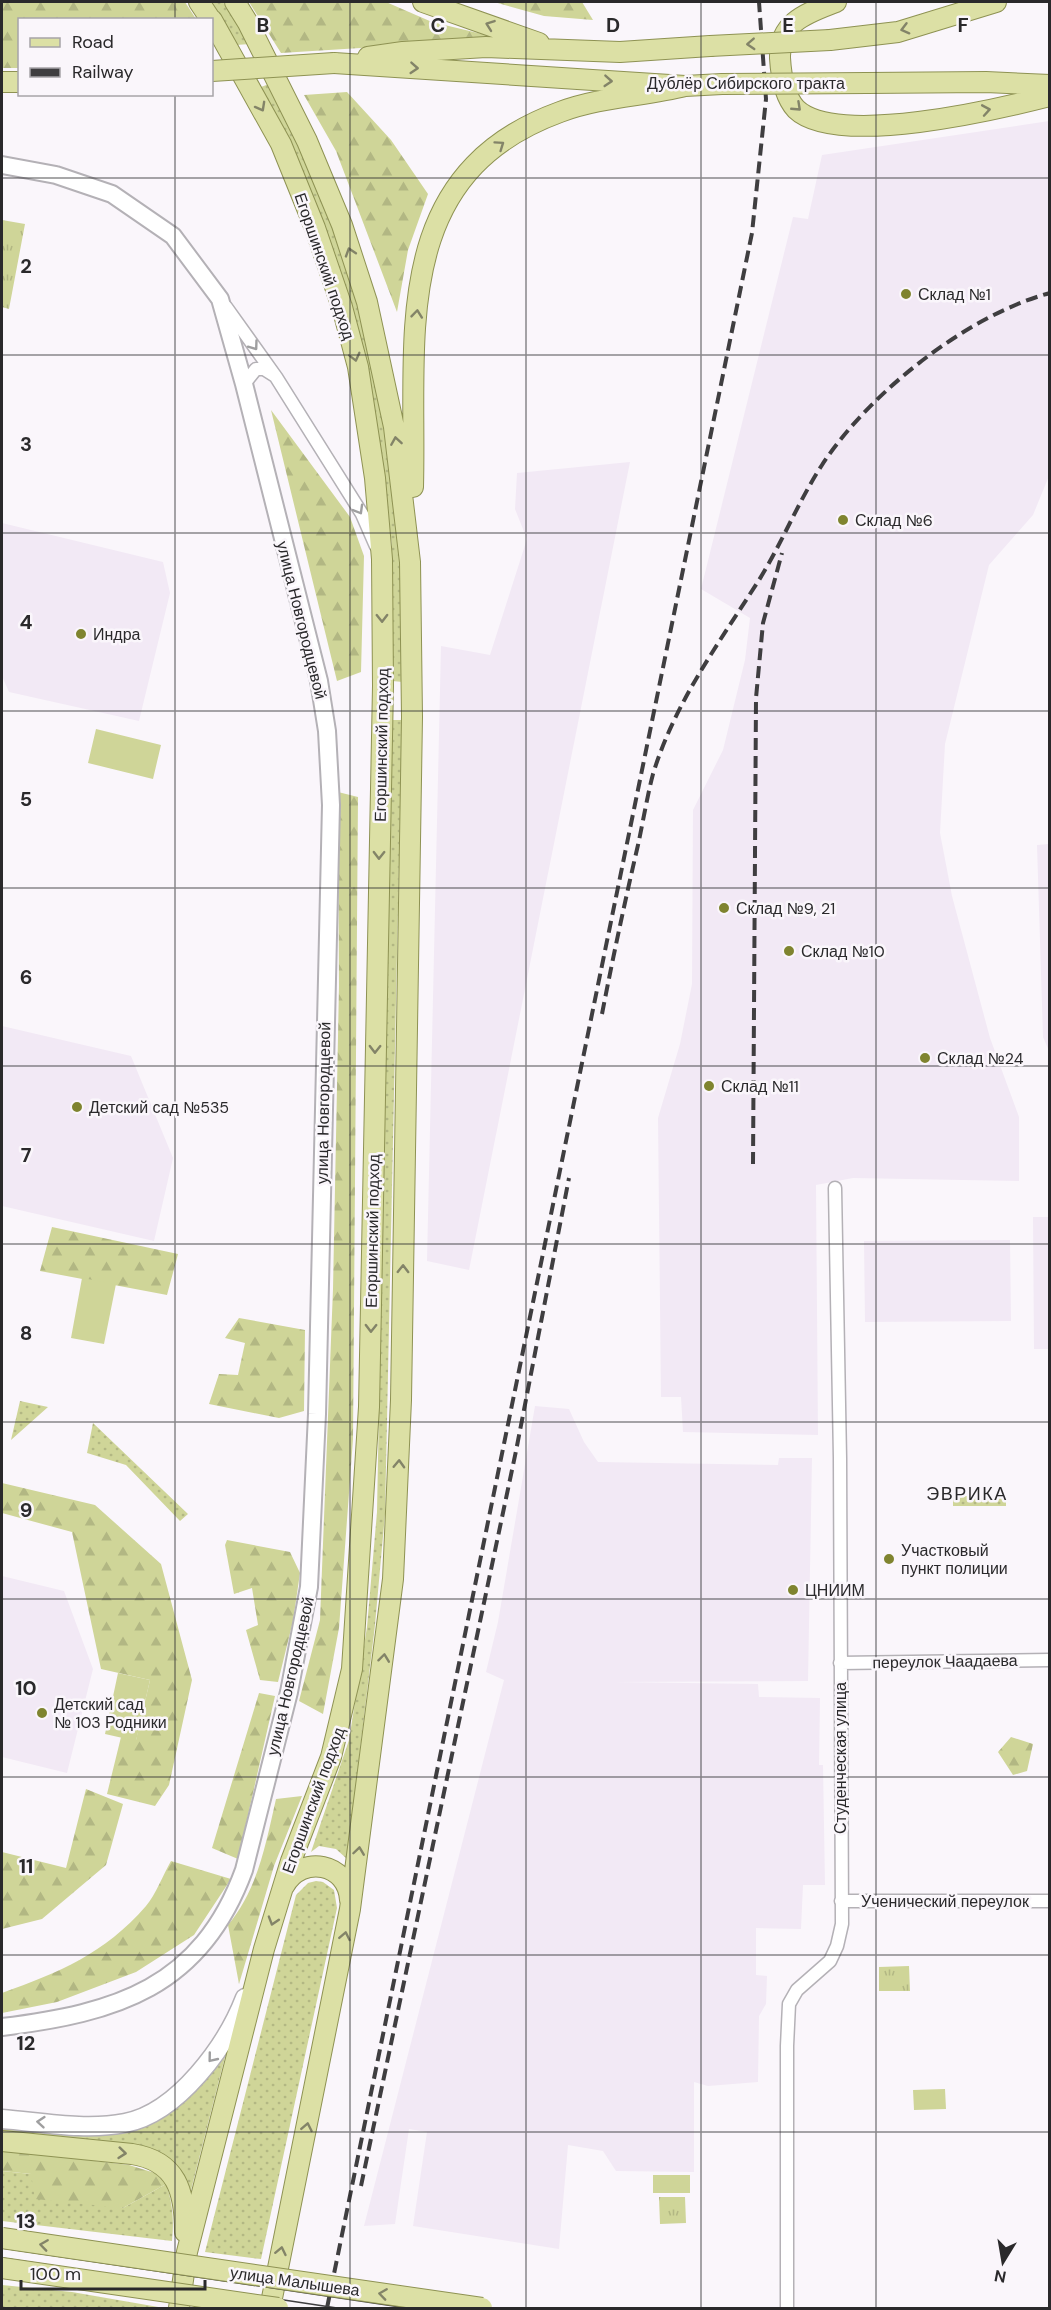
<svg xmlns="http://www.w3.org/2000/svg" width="1051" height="2310" font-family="'DM Sans',sans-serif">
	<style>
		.built { fill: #f2e9f5 }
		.grass { fill: url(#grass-dots) }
		.forest { fill: url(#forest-firs) }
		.park { fill: url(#park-tufts) }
		.pitch { fill: #cfd598 }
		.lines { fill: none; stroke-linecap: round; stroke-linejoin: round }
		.minor-casing { stroke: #b4b1b6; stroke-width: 15 }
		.tertiary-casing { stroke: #b4b1b6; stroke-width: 20 }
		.secondary-casing { stroke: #b4b1b6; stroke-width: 21 }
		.primary-casing { stroke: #8e9253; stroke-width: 22 }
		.minor { stroke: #fff; stroke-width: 12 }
		.tertiary { stroke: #fff; stroke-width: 16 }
		.secondary { stroke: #fff; stroke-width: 18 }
		.primary { stroke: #dce0a5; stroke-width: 20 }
		.tram { stroke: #3f3e40; stroke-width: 1.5 }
		.rail { stroke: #3f3e40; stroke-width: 4; stroke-dasharray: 12 6; stroke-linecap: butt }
		.primary-bridge-casing { stroke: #8e9253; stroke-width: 22; stroke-linecap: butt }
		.primary-bridge { stroke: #dce0a5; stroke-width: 20 }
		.oneway { stroke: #838468 }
		.oneway2 { stroke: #9f9fa0 }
		.grid { fill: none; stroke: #2a292b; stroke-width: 1.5; stroke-opacity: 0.55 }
		.poi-dot { fill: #7f842f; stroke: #faf6fb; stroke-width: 2 }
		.labels { text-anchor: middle; stroke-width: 5; stroke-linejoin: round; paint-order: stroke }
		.street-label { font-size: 16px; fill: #2a292b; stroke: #faf6fb }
		.poi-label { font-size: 16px; fill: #2a292b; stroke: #faf6fb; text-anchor: start }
		.neighbourhood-label { font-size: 18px; letter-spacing: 1.5px; fill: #2a292b; stroke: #faf6fb }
		.grid-label { font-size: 20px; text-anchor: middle; font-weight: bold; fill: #2a292b; stroke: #faf6fb; stroke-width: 5; stroke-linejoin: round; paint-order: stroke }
	</style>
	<defs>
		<pattern id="grass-dots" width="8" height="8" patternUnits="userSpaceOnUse" patternTransform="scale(1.5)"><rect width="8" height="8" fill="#cfd598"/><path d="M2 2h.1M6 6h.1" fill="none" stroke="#b2b783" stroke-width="1.8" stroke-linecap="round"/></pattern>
		<pattern id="forest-firs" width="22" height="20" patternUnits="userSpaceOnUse" patternTransform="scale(1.5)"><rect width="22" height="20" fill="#cfd598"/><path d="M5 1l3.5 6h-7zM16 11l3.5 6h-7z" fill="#b2b783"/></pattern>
		<pattern id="park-tufts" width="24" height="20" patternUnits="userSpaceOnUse" patternTransform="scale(1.5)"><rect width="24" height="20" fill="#cfd598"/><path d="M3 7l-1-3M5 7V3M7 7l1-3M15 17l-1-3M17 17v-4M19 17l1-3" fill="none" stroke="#b2b783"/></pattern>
	</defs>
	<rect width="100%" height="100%" fill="#faf6fb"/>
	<path class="built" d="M 1049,121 L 1049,476 L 1033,515 L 989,565 L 945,744 L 940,833 L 952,896 L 990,1038 L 1019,1117 L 1019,1181 L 853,1178 L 816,1185 L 818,1435 L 683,1432 L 681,1397 L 661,1397 L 658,1118 L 680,1044 L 692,984 L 693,810 L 723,750 L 745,660 L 750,618 L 701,589 L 793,217 L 808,219 L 822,155 Z
		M 630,462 L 469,1270 L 427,1261 L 441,646 L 490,655 L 527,539 L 515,509 L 517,473 Z
		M 2,523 L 163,562 L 170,593 L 139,721 L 9,692 L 2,676 Z
		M 1049,844 L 1050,844 L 1049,1051 L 1043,1037 L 1037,845 Z
		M 2,1026 L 131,1056 L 173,1158 L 154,1241 L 2,1206 Z
		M 1033,1217 L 1049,1217 L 1049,1349 L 1034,1349 Z
		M 1010,1240 L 1011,1321 L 865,1322 L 864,1241 Z
		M 535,1406 L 569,1409 L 584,1442 L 598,1462 L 778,1465 L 779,1458 L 812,1458 L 808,1681 L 614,1682 L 758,1684 L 759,1697 L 820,1698 L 819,1765 L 823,1765 L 825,1885 L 803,1885 L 801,1929 L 756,1928 L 756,1975 L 767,1976 L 766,2004 L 759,2016 L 758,2082 L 708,2086 L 694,2082 L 694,2172 L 616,2171 L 603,2151 L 568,2145 L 559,2249 L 413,2226 L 427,2132 L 409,2129 L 395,2224 L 364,2226 L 504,1680 L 486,1672 L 498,1622 Z
		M 2,1576 L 64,1591 L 93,1669 L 67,1773 L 2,1757 Z"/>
	<path class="grass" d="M 208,2 L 223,2 L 250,44 L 236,45 Z
		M 269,84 L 307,159 L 353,279 L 382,395 L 402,545 L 403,682 L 392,681 L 392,546 L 382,462 L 300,168 L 261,87 Z
		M 392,720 L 402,720 L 385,1514 L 375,1625 L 347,1859 L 336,1849 L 319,1846 L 311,1852 L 349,1740 L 367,1627 L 377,1512 Z
		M 20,1401 L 48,1407 L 11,1440 Z
		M 93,1423 L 188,1514 L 180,1521 L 126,1465 L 87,1453 Z
		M 953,1496 L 1006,1496 L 1006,1506 L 953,1506 Z
		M 316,1881 L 323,1882 L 334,1890 L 337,1908 L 261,2259 L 205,2252 L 296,1895 L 308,1883 Z
		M 226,2053 L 190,2194 L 180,2175 L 2,2135 L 2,2126 L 134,2128 L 169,2114 L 200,2087 Z
		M 2,2171 L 31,2174 L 123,2208 L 166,2184 C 173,2204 174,2220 172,2241 L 2,2221 Z
		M 2,2285 L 72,2292 L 164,2308 L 2,2308 Z"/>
	<path class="forest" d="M 2,2 L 185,2 L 196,19 L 20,20 L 19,68 L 2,68 Z
		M 249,2 L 386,2 L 432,22 L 503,39 L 281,53 Z
		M 494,2 L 582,2 L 593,20 L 544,16 Z
		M 347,92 L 391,140 L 428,194 L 408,250 L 397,312 L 336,151 L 304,95 Z
		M 271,410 L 350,517 L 364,556 L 361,672 L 337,681 Z
		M 338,792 L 358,797 L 353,1439 L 339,1628 L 323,1714 L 299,1701 L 320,1620 L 333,1289 L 339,986 Z
		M 52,1227 L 178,1254 L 167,1295 L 40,1271 Z
		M 239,1318 L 305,1330 L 304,1411 L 279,1418 L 209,1404 L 219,1374 L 238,1375 L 245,1343 L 225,1338 Z
		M 2,1483 L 95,1505 L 161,1564 L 192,1680 L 169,1785 L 155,1806 L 107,1794 L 121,1737 L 136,1740 L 150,1680 L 101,1669 L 72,1532 L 2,1513 Z
		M 227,1540 L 290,1552 L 300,1573 L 293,1621 L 278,1682 L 260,1680 L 246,1630 L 258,1625 L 252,1588 L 234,1594 L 225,1545 Z
		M 259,1693 L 275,1696 L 238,1859 L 212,1848 Z
		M 1011,1737 L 1033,1744 L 1027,1771 L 1013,1775 L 998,1752 Z
		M 86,1789 L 123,1804 L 106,1865 L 42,1919 L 2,1929 L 2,1852 L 66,1868 Z
		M 302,1796 L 274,1866 L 239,1984 L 228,1925 C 258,1889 266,1843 276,1799 Z
		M 171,1861 L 231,1879 L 194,1935 L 136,1972 L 57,2002 L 2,2013 L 2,1993 C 60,1972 104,1954 146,1906 C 156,1894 163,1875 171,1861 Z
		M 2,2150 L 129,2165 L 155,2173 L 166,2184 L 123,2208 L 35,2199 L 31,2174 L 2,2171 Z"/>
	<path class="park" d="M 2,220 L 25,224 L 9,309 L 2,307 Z
		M 909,1966 L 910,1991 L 879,1991 L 879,1967 Z
		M 659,2197 L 685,2197 L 686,2223 L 660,2224 Z"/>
	<path class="pitch" d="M 96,729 L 161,745 L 153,779 L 88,763 Z
		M 82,1278 L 116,1284 L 104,1344 L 71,1338 Z
		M 118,1673 L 150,1680 L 136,1741 L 105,1734 Z
		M 945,2089 L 946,2109 L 914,2110 L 913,2090 Z
		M 653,2175 L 690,2175 L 690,2193 L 653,2193 Z"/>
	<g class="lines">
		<defs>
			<path id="minor" d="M 226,307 L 276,377 L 362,514 L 376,546
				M 244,384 L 256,369 L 264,369 L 275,376
				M 840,1663 L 1050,1660
				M 841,1901 L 1050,1901
				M 787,2308 L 787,2046 L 789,2004 L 797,1990 L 830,1961 L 837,1946 L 842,1924 L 840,1458 L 835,1188"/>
			<path id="tertiary" d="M 2,165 L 56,175 L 112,194 L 173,236 L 220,299 L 244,384 L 319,681 L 327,731 L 331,805 L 317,1414 L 309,1587 L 289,1692 L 244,1870 C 201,1988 116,2013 2,2027"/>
			<path id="secondary" d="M 2,2119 C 41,2122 85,2131 125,2123 C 178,2113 227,2045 245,1998"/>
			<path id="primary" d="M 199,2 L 211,20
				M 235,2 L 248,23 L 307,141 L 342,225 L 367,302 L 394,427 L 410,562 L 412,717 L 401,1400 L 393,1579 L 350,1909 L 270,2308
				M 423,2 L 539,43
				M 836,2 C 808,13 779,21 780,58 C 781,75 784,96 796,109 C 836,148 999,109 1050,96
				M 830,40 L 898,32 L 996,2
				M 368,57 L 403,52 L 486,47 L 620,52 L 710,46
				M 334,63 L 685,86 L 722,84
				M 2,82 L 20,82
				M 867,83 L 986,82 L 1050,85
				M 413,487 C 417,338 387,175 560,112 C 600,97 644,96 685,86
				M 284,1886 C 302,1854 348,1863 350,1900
				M 2,2141 L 132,2154 C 177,2161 185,2192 185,2232
				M 179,2308 L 187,2252 L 264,1949 L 291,1861 L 331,1757 L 352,1669 L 369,1407 L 383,686 L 382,559 L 375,478 L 358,367 L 342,307 L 315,228 L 281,144 L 212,20"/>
		</defs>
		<use href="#minor" class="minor-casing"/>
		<use href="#tertiary" class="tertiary-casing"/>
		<use href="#secondary" class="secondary-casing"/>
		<use href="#primary" class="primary-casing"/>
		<use href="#minor" class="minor"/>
		<use href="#tertiary" class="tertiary"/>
		<use href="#secondary" class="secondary"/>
		<use href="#primary" class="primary"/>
		<path class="tram" d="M 2,2248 L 407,2308
			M 2,2258 L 337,2308"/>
		<path class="rail" d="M 602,1014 C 613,957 625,901 638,845 C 643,822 647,797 653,774 C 675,702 719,643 759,580 C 782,543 798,502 822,465 C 868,394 967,315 1050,293
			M 753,1164 L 756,698 L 763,623 L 782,553
			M 361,2186 L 516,1451 L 569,1178
			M 327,2308 L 752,233 L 766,99 L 759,2"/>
		<defs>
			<path id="primary-bridge" d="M 710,46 L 830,40
				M 212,71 L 334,63
				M 722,84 L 867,83
				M 2,2238 L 482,2308
				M 2,2268 L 278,2308"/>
		</defs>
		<use href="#primary-bridge" class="primary-bridge-casing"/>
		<use href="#primary-bridge" class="primary-bridge"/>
	</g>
	<defs><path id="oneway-chevron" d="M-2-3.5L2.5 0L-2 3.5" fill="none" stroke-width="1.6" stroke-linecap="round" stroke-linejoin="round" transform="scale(1.5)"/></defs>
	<g class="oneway">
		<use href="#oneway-chevron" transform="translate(490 25) rotate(-160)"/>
		<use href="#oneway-chevron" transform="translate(905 29) rotate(165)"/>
		<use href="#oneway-chevron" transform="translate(751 44) rotate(177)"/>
		<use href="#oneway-chevron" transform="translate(414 68) rotate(4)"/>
		<use href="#oneway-chevron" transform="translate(608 81) rotate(4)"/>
		<use href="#oneway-chevron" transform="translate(261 107) rotate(61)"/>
		<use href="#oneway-chevron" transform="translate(797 107) rotate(43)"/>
		<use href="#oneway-chevron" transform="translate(986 110) rotate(-10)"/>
		<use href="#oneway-chevron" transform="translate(500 145) rotate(-35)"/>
		<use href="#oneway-chevron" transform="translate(350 252) rotate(-108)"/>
		<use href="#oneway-chevron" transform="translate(417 314) rotate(-84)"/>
		<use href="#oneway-chevron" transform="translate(355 357) rotate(76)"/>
		<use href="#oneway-chevron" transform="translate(396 441) rotate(-99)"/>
		<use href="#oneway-chevron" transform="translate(382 618) rotate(89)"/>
		<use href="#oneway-chevron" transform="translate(379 855) rotate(91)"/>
		<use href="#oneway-chevron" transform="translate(375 1049) rotate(91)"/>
		<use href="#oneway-chevron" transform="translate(403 1269) rotate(-89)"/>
		<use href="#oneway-chevron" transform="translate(371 1328) rotate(91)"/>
		<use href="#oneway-chevron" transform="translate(399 1464) rotate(-88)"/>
		<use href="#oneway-chevron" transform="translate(384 1658) rotate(-83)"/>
		<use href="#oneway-chevron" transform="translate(359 1851) rotate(-82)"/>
		<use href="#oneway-chevron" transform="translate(273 1921) rotate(107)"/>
		<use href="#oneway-chevron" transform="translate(345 1936) rotate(-79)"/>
		<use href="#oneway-chevron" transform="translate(307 2127) rotate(-79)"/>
		<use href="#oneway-chevron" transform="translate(122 2153) rotate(6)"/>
		<use href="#oneway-chevron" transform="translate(44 2245) rotate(-172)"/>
		<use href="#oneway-chevron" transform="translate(281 2251) rotate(-78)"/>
		<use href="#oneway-chevron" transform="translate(383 2294) rotate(-172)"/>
	</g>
	<g class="oneway2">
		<use href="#oneway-chevron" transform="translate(254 346) rotate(54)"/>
		<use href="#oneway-chevron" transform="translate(359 510) rotate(60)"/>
		<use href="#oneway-chevron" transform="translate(212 2058) rotate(129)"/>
		<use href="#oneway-chevron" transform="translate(41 2122) rotate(-175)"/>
	</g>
	<path class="grid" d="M 175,2 L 175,20M 350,2 L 350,2308M 526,2 L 526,2308M 701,2 L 701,2308M 876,2 L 876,2308M 175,94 L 175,2308M 2,178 L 1050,178M 2,355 L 1050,355M 2,533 L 1050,533M 2,711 L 1050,711M 2,888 L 1050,888M 2,1066 L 1050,1066M 2,1244 L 1050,1244M 2,1422 L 1050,1422M 2,1599 L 1050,1599M 2,1777 L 1050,1777M 2,1955 L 1050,1955M 2,2132 L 1050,2132"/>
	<g class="poi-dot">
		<circle cx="906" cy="294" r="6"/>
		<circle cx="843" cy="520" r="6"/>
		<circle cx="81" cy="634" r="6"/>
		<circle cx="724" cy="908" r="6"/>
		<circle cx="789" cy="951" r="6"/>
		<circle cx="925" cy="1058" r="6"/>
		<circle cx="709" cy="1086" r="6"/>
		<circle cx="77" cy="1107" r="6"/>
		<circle cx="889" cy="1559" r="6"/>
		<circle cx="793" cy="1590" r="6"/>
		<circle cx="42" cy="1713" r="6"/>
	</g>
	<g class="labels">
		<g class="street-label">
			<text x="746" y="89">Дублёр Сибирского тракта</text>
			<text transform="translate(325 266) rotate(71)" y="6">Егоршинский подход</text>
			<text transform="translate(302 620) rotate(76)" y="6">улица Новгородцевой</text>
			<text transform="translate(381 745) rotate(-89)" y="6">Егоршинский подход</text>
			<text transform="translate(323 1103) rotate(-89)" y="6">улица Новгородцевой</text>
			<text transform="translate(372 1231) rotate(-89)" y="6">Егоршинский подход</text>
			<text transform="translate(945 1661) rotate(-1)" y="6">переулок Чаадаева</text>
			<text transform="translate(290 1676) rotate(-77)" y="6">улица Новгородцевой</text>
			<text transform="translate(840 1758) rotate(-90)" y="6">Студенческая улица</text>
			<text transform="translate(313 1800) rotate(-70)" y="6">Егоршинский подход</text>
			<text x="945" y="1907">Ученический переулок</text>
			<text transform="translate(295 2281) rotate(8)" y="6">улица Малышева</text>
		</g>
		<g class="poi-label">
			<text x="918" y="300">Склад №1</text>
			<text x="855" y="526">Склад №6</text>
			<text x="93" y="640">Индра</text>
			<text x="736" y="914">Склад №9, 21</text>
			<text x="801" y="957">Склад №10</text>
			<text x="937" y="1064">Склад №24</text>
			<text x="721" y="1092">Склад №11</text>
			<text x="89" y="1113">Детский сад №535</text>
			<text x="901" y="1556">Участковый<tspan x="901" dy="18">пункт полиции</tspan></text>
			<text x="805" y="1596">ЦНИИМ</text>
			<text x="54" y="1710">Детский сад<tspan x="54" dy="18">№ 103 Родники</tspan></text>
		</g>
		<g class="neighbourhood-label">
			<text x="967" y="1500">ЭВРИКА</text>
		</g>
	</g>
	<g class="grid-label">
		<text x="263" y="32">B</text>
		<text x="438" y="32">C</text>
		<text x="613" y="32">D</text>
		<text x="788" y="32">E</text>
		<text x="963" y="32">F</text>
		<text x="26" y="273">2</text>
		<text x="26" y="451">3</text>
		<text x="26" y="629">4</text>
		<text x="26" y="806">5</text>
		<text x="26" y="984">6</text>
		<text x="26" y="1162">7</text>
		<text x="26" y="1340">8</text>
		<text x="26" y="1517">9</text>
		<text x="26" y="1695">10</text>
		<text x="26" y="1873">11</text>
		<text x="26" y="2050">12</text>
		<text x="26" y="2228">13</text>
	</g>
	<rect width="1051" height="2310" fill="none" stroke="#2a292b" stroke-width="6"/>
	<rect x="18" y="18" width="195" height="78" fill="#faf6fb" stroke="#a7a4a8" stroke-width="1.5"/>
	<rect x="30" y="38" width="30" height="9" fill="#dce0a5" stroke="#a7a4a8" stroke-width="1.5"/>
	<text x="72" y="48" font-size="18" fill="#2a292b">Road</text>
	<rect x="30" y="68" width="30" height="9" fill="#3f3e40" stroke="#a7a4a8" stroke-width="1.5"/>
	<text x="72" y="78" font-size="18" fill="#2a292b">Railway</text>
	<g transform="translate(1003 2262) rotate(191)" stroke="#faf6fb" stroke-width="4.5" paint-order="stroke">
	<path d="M0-4.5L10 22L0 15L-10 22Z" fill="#2a292b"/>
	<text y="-9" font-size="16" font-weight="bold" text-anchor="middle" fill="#2a292b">N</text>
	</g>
	<path d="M21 2280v9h184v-9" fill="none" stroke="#2a292b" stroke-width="3"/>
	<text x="30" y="2280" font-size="18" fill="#2a292b" stroke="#faf6fb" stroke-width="4.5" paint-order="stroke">100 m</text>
</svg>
